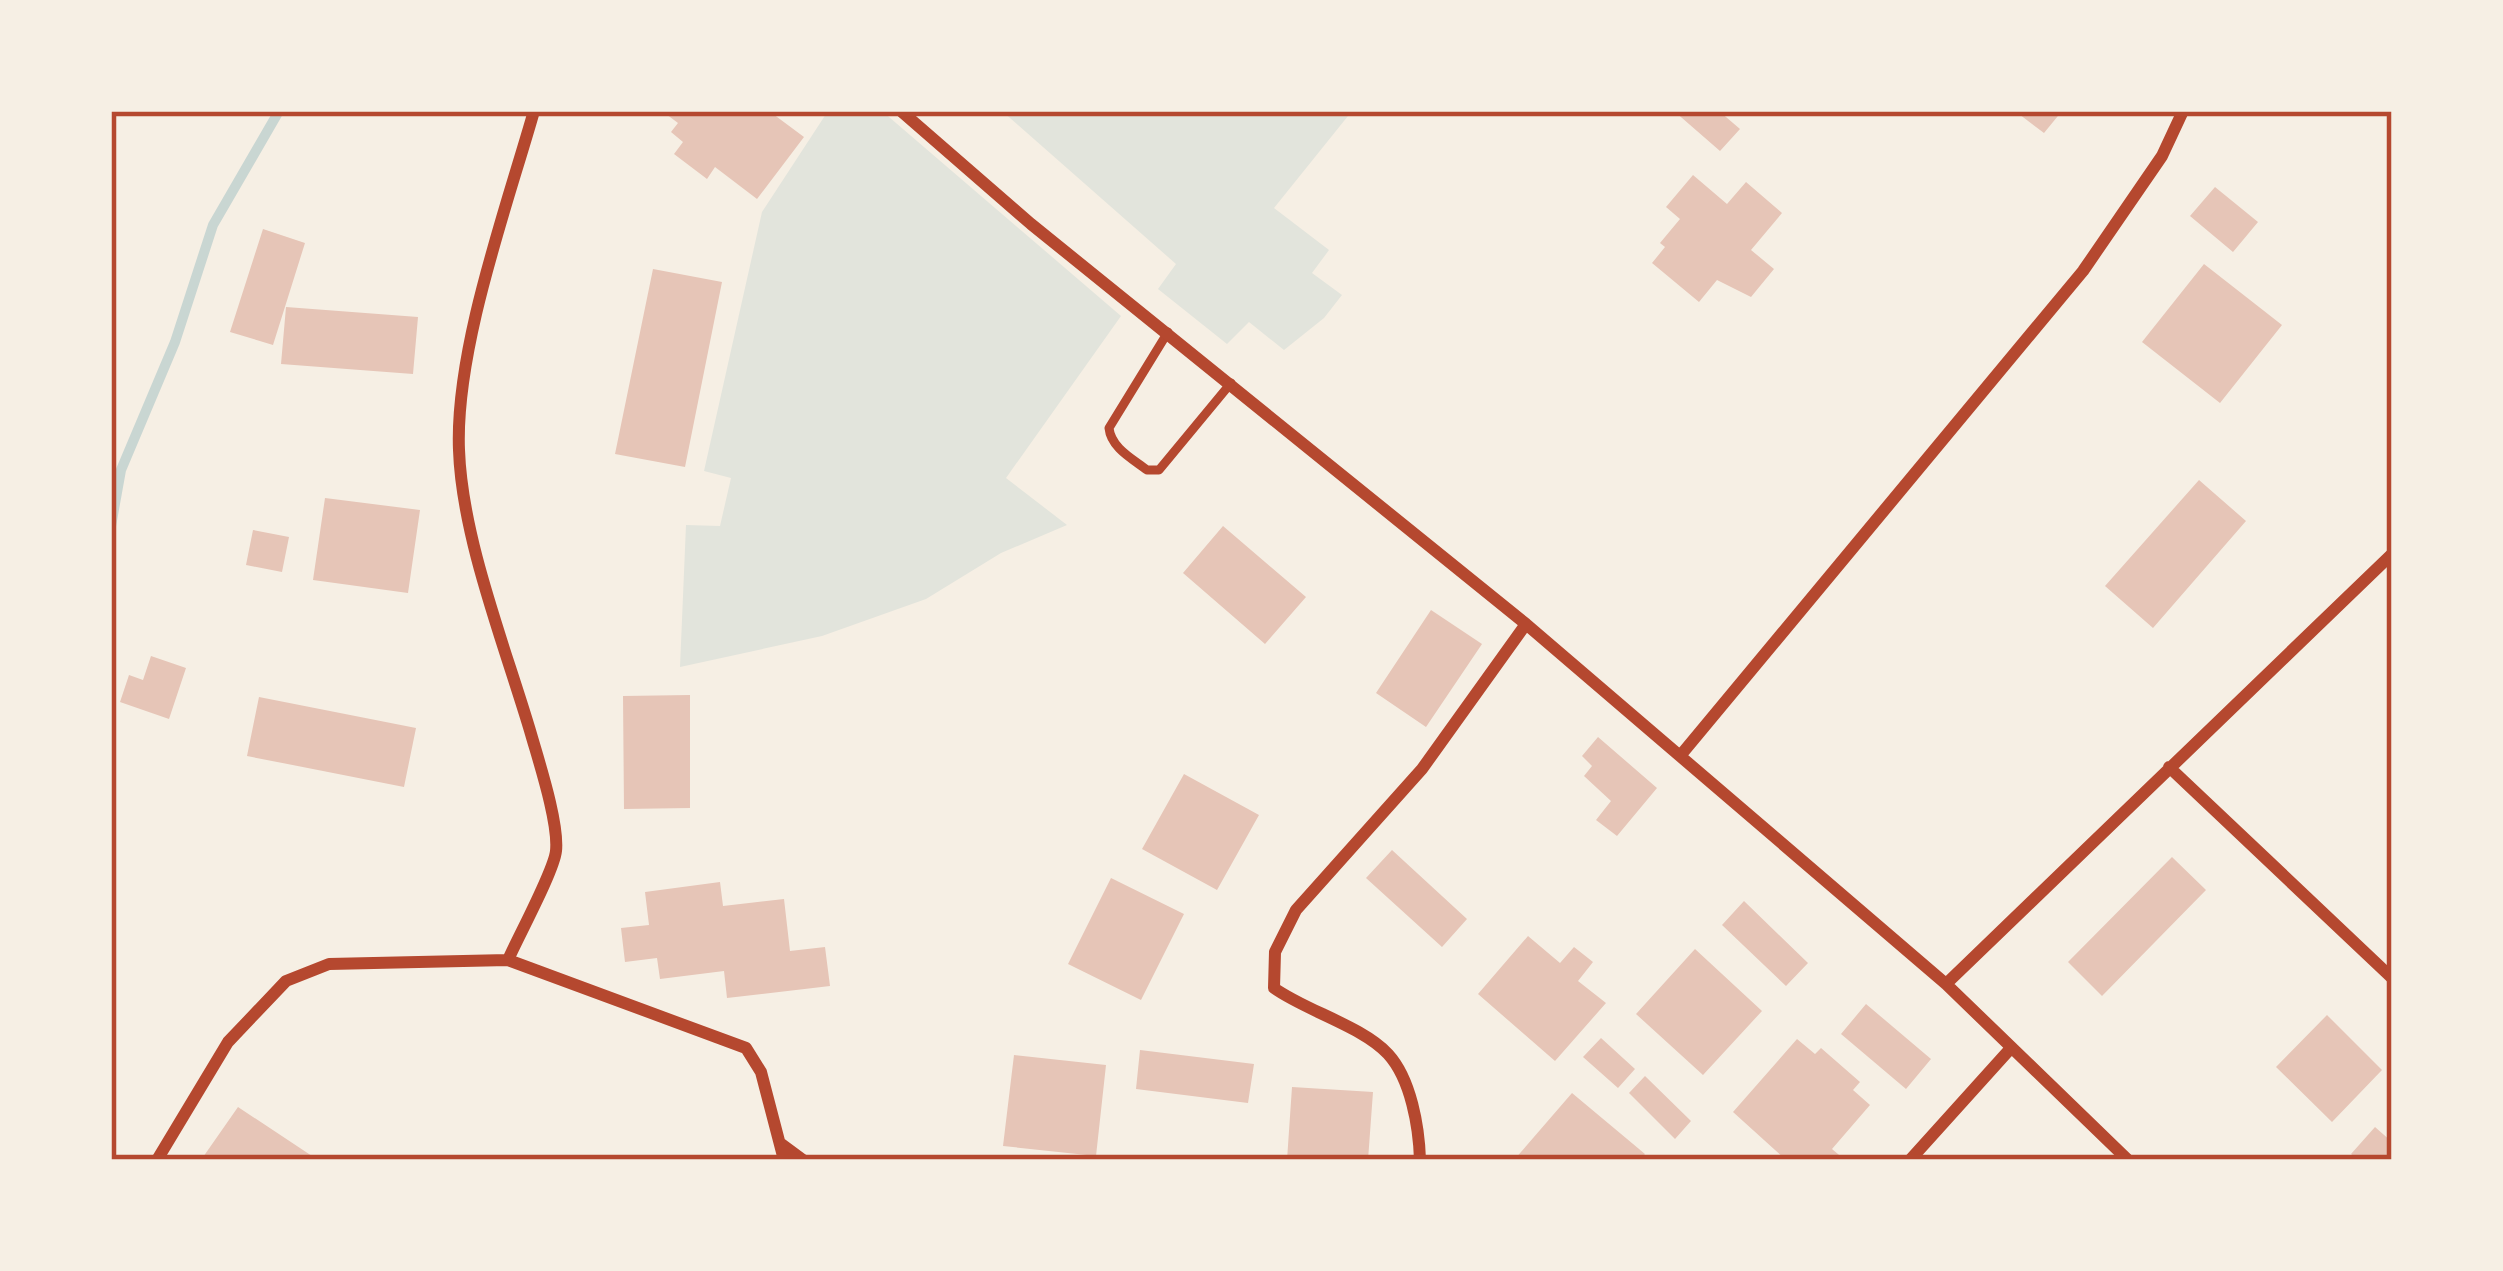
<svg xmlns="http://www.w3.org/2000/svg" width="2503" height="1271" font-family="Signika,sans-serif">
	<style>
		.green { fill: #e2e4dc }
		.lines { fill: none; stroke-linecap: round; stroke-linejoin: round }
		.stream { stroke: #c9d6d2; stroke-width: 10 }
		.building { fill: #e6c5b7 }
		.service { stroke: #b5482f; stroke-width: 9 }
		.minor { stroke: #b5482f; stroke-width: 12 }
		.neatline { fill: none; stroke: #b5482f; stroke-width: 4.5 }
	</style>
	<rect width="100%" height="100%" fill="#f6efe4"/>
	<path class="green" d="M 828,111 L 882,111 L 1121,316 L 1006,478 L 1067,525 L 1001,553 L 926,599 L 822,636 L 680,667 L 686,525 L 720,526 L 731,478 L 704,471 L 762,212 Z
		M 1002,111 L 1352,111 L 1274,208 L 1329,250 L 1312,273 L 1342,295 L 1324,318 L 1284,350 L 1249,322 L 1227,344 L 1158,289 L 1176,264 Z"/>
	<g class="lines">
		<path class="stream" d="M 111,526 L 121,470 L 175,342 L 213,225 L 279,111"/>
	</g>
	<path class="building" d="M 662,111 L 769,111 L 804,137 L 757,199 L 715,167 L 707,179 L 674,154 L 683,142 L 671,132 L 678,123 Z
		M 1674,111 L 1719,111 L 1740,129 L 1720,151 Z
		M 2015,111 L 2062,111 L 2044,133 Z
		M 1693,175 L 1727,204 L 1746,182 L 1782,213 L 1751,250 L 1774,269 L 1751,297 L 1717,280 L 1699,302 L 1652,263 L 1665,247 L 1660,243 L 1680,219 L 1666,207 Z
		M 2215,187 L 2258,222 L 2233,252 L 2190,216 Z
		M 263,229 L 305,243 L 273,345 L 230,332 Z
		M 2204,264 L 2282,325 L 2220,403 L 2142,342 Z
		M 653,269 L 722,282 L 685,467 L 615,454 Z
		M 286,307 L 418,317 L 413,374 L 281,364 Z
		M 2199,480 L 2246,521 L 2153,628 L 2105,586 Z
		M 325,498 L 420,510 L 408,593 L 313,580 Z
		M 1223,526 L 1306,597 L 1265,644 L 1183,573 Z
		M 253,530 L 289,537 L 282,572 L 246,565 Z
		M 1431,610 L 1482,644 L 1426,727 L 1376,693 Z
		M 151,656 L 186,668 L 169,719 L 120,702 L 129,675 L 143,680 Z
		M 690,695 L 690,808 L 624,809 L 623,696 Z
		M 259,697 L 416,728 L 404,787 L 247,756 Z
		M 1598,737 L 1657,788 L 1617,836 L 1596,820 L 1611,801 L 1584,776 L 1592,766 L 1582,756 Z
		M 1184,774 L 1259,815 L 1217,890 L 1142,849 Z
		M 1392,850 L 1467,919 L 1442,947 L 1366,878 Z
		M 2172,857 L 2206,890 L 2102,996 L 2068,962 Z
		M 1111,878 L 1184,914 L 1141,1000 L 1068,964 Z
		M 720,882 L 723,906 L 784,899 L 790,951 L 825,947 L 830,986 L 727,998 L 724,971 L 660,979 L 657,958 L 625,962 L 621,928 L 649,925 L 645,892 Z
		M 1744,901 L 1808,963 L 1786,986 L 1722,925 Z
		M 1528,936 L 1560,963 L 1574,947 L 1593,962 L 1578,981 L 1606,1003 L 1555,1061 L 1478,994 Z
		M 1695,949 L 1762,1011 L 1703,1075 L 1636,1014 Z
		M 1866,1004 L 1931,1059 L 1906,1089 L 1841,1034 Z
		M 2327,1015 L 2382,1070 L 2332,1122 L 2276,1067 Z
		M 1601,1038 L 1635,1069 L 1618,1088 L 1583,1057 Z
		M 1797,1039 L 1815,1054 L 1821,1048 L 1860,1082 L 1853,1090 L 1870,1105 L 1832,1149 L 1845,1160 L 1786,1160 L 1733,1112 Z
		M 1140,1050 L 1254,1064 L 1248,1103 L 1136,1089 Z
		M 1014,1055 L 1106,1065 L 1096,1156 L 1003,1146 Z
		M 1645,1076 L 1691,1121 L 1675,1139 L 1629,1093 Z
		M 1292,1087 L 1373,1092 L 1368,1160 L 1287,1160 Z
		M 1572,1093 L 1645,1154 L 1640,1160 L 1514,1160 Z
		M 238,1107 L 312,1156 L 310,1160 L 201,1160 Z
		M 2375,1127 L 2392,1142 L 2392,1160 L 2358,1160 L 2351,1154 Z"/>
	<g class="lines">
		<path class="service" d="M 1168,332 L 1109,428 C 1111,448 1133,459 1147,470 L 1159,470 L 1231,383"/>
		<path class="minor" d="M 901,111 L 1031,224 L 1526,624 L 1946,984 L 2128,1160
			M 1680,756 L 2083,271 L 2162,156 L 2183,111
			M 2169,767 L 2392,978
			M 508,960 C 518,937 554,871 556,851 C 559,823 539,762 531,734 C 506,649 462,539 459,450 C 455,350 506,209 534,111
			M 1946,984 L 2392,554
			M 780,1143 L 803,1160
			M 157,1160 L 228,1042 L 286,981 L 329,964 L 508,960 L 746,1048 L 761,1072 L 784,1160
			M 1420,1160 C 1419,1127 1411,1079 1388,1054 C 1362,1026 1306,1011 1274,988 L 1275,952 L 1296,910 L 1422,769 L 1526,624
			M 1910,1160 L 2011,1048"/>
	</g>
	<rect width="2503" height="1271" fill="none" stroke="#f6efe4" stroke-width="228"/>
	<rect x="114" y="114" width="2275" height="1043" class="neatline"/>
</svg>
